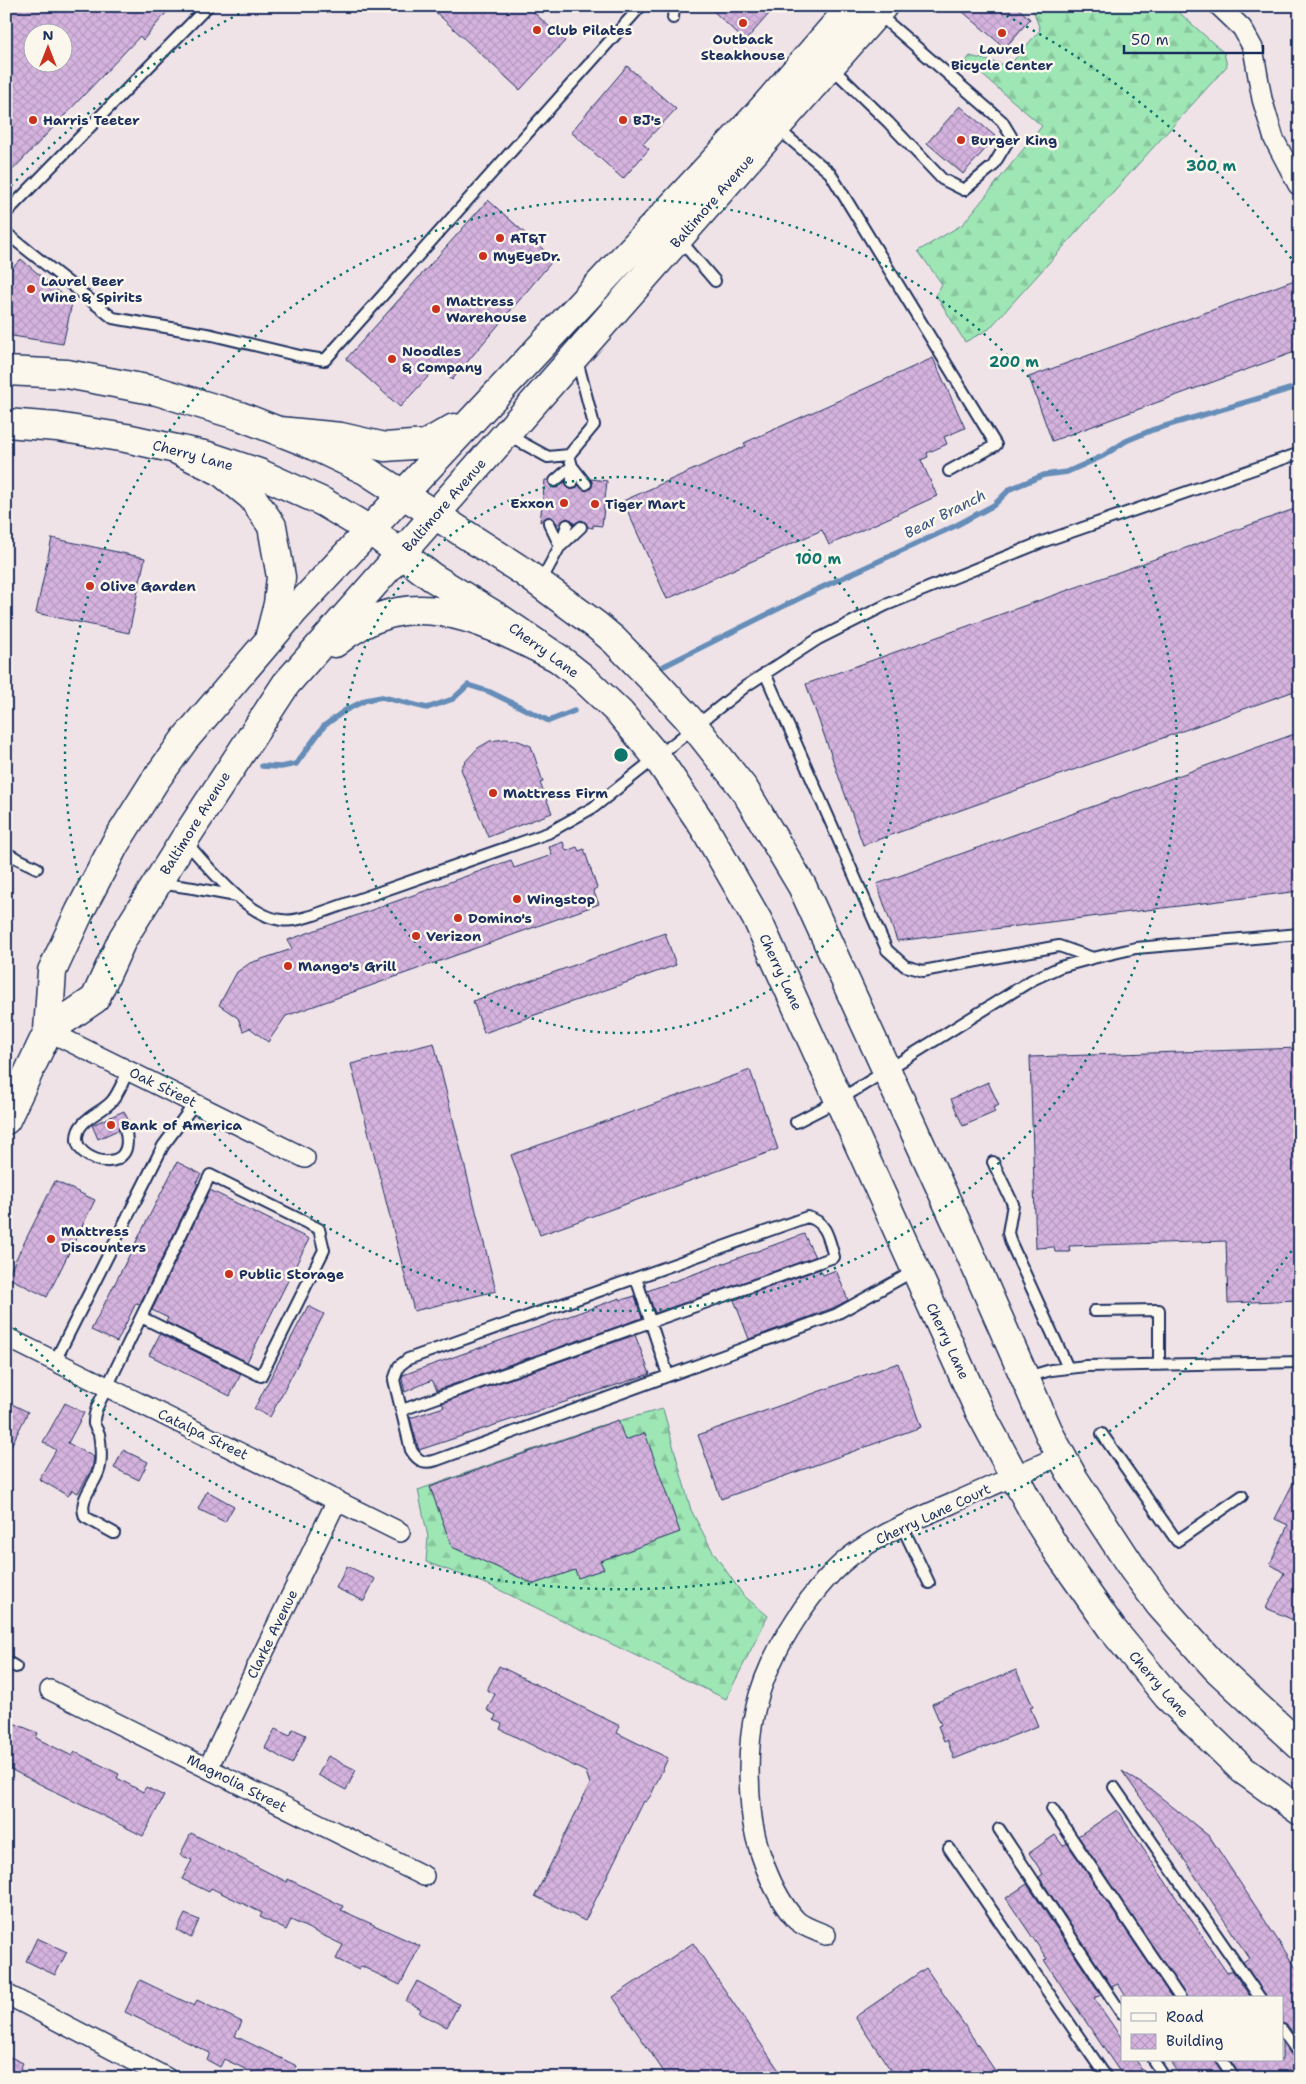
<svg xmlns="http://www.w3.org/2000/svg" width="1306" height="2084" font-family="'Shantell Sans',sans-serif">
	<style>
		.forest { fill: url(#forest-firs); stroke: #5c8a89 }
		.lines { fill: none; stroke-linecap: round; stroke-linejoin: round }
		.stream { stroke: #658db8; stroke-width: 5.5 }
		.building { fill: url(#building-cross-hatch); stroke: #1b2f5e; fill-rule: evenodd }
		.lane-casing { stroke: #1b2f5e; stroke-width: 14 }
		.street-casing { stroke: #1b2f5e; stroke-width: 22 }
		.secondary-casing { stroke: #1b2f5e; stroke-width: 31 }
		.primary-casing { stroke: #1b2f5e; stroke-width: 31 }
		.lane { stroke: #fbf7ec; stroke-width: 10 }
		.street { stroke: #fbf7ec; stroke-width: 19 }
		.secondary { stroke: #fbf7ec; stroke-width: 28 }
		.primary { stroke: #fbf7ec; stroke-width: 28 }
		.ring { fill: none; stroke: #0f766e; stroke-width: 2.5; stroke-dasharray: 2.5 5 }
		.poi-dot { fill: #c8321e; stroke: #fbf7ec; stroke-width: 2 }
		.labels { text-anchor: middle; stroke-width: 5; stroke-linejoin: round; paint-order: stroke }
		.poi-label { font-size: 14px; font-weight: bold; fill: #1b2f5e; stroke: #fbf7ec; text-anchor: start }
		.street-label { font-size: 14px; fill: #1b2f5e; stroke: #fbf7ec }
		.water-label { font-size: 15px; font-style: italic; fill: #3a5684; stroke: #fbf7ec }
		.centre { fill: #0f766e; stroke: #fbf7ec; stroke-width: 2.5 }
		.ring-label { font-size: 15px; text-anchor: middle; font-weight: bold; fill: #0f766e; stroke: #fbf7ec; stroke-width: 5; stroke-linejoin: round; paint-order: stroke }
	</style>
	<defs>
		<pattern id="forest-firs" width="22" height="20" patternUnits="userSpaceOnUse" patternTransform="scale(1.25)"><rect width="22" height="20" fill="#9ee6b4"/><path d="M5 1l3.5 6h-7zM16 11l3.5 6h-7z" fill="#88c69d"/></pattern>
		<pattern id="building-cross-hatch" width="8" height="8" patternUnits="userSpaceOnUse" patternTransform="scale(1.25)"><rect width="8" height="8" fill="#d5b3de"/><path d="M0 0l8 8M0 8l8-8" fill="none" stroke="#b69ac1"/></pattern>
	</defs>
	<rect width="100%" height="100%" fill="#f0e3e8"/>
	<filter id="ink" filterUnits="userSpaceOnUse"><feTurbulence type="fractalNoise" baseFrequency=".02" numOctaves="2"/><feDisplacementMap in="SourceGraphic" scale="10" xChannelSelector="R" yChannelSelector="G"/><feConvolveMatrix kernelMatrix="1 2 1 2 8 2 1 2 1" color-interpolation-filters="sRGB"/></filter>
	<g filter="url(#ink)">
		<path class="forest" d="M 1032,6 L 1172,6 L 1224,53 L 1227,66 L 989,329 L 965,342 L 936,295 L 942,284 L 918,251 L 963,224 L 1042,126 L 966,61 L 970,56 L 1009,66 L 1040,30 Z
			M 663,1409 L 691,1510 L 713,1552 L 743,1595 L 768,1616 L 726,1699 L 489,1585 L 426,1562 L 428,1537 L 418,1490 L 599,1426 Z"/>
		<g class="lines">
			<path class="stream" d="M 664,666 L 814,591 L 955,526 L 994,505 L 1010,489 L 1044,475 L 1067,472 L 1103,456 L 1126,441 L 1152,430 L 1300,386
				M 262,766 L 281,767 L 296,764 L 324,726 L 344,711 L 366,700 L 382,697 L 427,708 L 453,699 L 468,685 L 490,692 L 549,721 L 574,711"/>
		</g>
		<path class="building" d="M 6,6 L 172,6 L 143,40 L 140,36 L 6,177 ZM 32,32 L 62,32 L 62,62 L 32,62 Z
			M 429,6 L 527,6 L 565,41 L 520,90 Z
			M 708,6 L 776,6 L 745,41 Z
			M 956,6 L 1016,6 L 1030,19 L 1005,48 Z
			M 627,66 L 676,109 L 643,144 L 649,149 L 623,179 L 571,132 Z
			M 960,106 L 996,137 L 963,174 L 927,143 Z
			M 488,200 L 554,259 L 452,380 L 437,367 L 400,407 L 346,359 Z
			M 21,259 L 72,303 L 63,344 L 6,335 L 6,275 Z
			M 1300,278 L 1300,350 L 1052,441 L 1029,377 Z
			M 933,358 L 965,428 L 944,437 L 947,444 L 927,453 L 928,457 L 921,460 L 937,496 L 829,545 L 822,530 L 667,599 L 623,501 L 746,446 L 744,443 Z
			M 591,479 L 607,481 L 602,526 L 593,525 L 593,528 L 588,527 L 586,523 L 582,520 L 574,524 L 572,520 L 566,518 L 560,524 L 557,524 L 553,518 L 549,516 L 540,522 L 545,480 L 548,480 L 550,485 L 553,488 L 557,488 L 565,482 L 569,489 L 575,489 L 578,485 L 586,491 L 592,487 Z
			M 1300,507 L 1300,689 L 863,845 L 806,684 Z
			M 52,538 L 145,558 L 129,633 L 36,613 Z
			M 1300,732 L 1300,891 L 897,941 L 877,884 Z
			M 505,739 L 516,740 L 531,746 L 543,782 L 540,783 L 552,813 L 488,837 L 461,769 L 464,763 L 478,748 L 490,741 Z
			M 563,842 L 566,851 L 577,847 L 579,851 L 584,849 L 597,888 L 593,890 L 599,904 L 286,1016 L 268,1042 L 250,1028 L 243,1031 L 238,1018 L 219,1005 L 237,972 L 250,963 L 292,949 L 288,940 L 511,860 L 514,868 L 552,855 L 549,847 Z
			M 665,933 L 676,965 L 484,1033 L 473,1001 Z
			M 434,1043 L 496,1291 L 414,1311 L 351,1064 Z
			M 1300,1048 L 1299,1300 L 1228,1303 L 1226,1241 L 1069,1246 L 1070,1252 L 1055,1252 L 1054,1247 L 1036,1248 L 1030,1057 Z
			M 750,1070 L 778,1149 L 540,1235 L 511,1155 Z
			M 988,1082 L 999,1105 L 993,1108 L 995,1112 L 963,1126 L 951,1099 Z
			M 124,1111 L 130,1124 L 125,1122 L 121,1123 L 118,1130 L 98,1139 L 92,1125 Z
			M 177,1162 L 201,1174 L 196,1183 L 198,1184 L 140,1304 L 136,1303 L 117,1342 L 91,1330 Z
			M 55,1181 L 95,1200 L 47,1297 L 7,1277 Z
			M 210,1190 L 309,1239 L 247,1362 L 166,1322 L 168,1318 L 152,1310 Z
			M 804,1234 L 815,1257 L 655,1313 L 647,1291 Z
			M 820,1269 L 823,1275 L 836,1270 L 848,1300 L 833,1308 L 749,1339 L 734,1300 Z
			M 635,1296 L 642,1318 L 437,1390 L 432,1380 L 405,1392 L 402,1379 L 403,1375 L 620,1298 L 621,1300 Z
			M 308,1306 L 324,1314 L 270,1417 L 254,1409 Z
			M 160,1334 L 241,1374 L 230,1396 L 149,1355 Z
			M 635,1335 L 650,1374 L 419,1450 L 410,1418 L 444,1407 L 442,1403 Z
			M 898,1363 L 921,1427 L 721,1499 L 698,1435 Z
			M 6,1401 L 28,1412 L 6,1456 Z
			M 65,1403 L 84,1413 L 68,1443 L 94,1457 L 92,1469 L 78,1493 L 72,1490 L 68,1496 L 39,1479 L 56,1450 L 43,1442 Z
			M 618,1420 L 625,1440 L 645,1433 L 680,1532 L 600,1561 L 604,1569 L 578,1578 L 575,1570 L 534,1584 L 452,1547 L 430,1487 Z
			M 123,1450 L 148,1462 L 139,1480 L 114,1468 Z
			M 1300,1469 L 1300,1623 L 1266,1608 L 1284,1573 L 1270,1564 L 1288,1525 L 1275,1519 Z
			M 207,1491 L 234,1506 L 225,1522 L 198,1509 Z
			M 347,1566 L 375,1579 L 364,1601 L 336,1588 Z
			M 499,1666 L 620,1726 L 617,1733 L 668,1758 L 651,1795 L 646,1802 L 644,1801 L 585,1921 L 535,1896 L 590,1784 L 586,1772 L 500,1729 L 502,1724 L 494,1720 L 496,1715 L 487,1710 L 495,1694 L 487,1690 Z
			M 1016,1670 L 1033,1706 L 1030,1707 L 1038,1726 L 954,1759 L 947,1740 L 944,1741 L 938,1726 L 941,1725 L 932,1704 Z
			M 6,1720 L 38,1733 L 36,1738 L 72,1756 L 75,1752 L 119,1774 L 117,1778 L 143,1792 L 146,1787 L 164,1796 L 143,1836 L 6,1767 Z
			M 275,1729 L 290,1736 L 293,1729 L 306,1735 L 292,1764 L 265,1748 Z
			M 328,1756 L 356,1770 L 346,1790 L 318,1775 Z
			M 1122,1771 L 1153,1791 L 1210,1837 L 1300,1974 L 1300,2043 L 1288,2026 L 1282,2023 L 1282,1998 L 1267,1998 L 1243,1962 L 1249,1958 L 1182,1856 Z
			M 1117,1810 L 1227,1973 L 1232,1970 L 1251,1998 L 1187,1998 L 1078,1836 Z
			M 191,1833 L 287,1882 L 288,1879 L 343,1906 L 341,1910 L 420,1946 L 400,1985 L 361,1966 L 359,1970 L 336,1959 L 343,1945 L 291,1920 L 286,1930 L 260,1917 L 262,1913 L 211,1888 L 209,1892 L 182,1879 L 192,1860 L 180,1855 Z
			M 1055,1835 L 1063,1846 L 1067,1843 L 1172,1998 L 1127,1998 L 1118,1984 L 1112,1987 L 1039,1877 L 1043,1874 L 1029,1853 Z
			M 1027,1884 L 1101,1995 L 1094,1998 L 1122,2039 L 1122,2060 L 1136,2060 L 1148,2078 L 1124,2078 L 1044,1960 L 1047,1959 L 1006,1898 Z
			M 185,1914 L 199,1920 L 191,1938 L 177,1930 Z
			M 37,1938 L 67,1952 L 55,1975 L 26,1961 Z
			M 693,1943 L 784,2078 L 668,2078 L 613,1997 Z
			M 926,1968 L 1000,2078 L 896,2078 L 855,2017 Z
			M 140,1980 L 194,2006 L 197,2000 L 242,2022 L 235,2036 L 297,2066 L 291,2078 L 264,2078 L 224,2059 L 220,2067 L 207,2060 L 210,2053 L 125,2012 Z
			M 417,1981 L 459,2004 L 447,2027 L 419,2013 L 421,2009 L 406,2001 Z
			M 1282,2042 L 1294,2059 L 1300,2062 L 1300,2078 L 1241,2078 L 1230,2060 L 1282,2060 Z
			M 6,2055 L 23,2063 L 16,2078 L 6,2078 Z
			M 1170,2060 L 1215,2060 L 1226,2078 L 1182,2078 Z"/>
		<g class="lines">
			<defs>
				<path id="lane" d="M 673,18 L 674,6
					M 831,67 L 888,122 L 942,179 L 964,190 L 993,166 L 1011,136 L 1002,121 L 877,13
					M 777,128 L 830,173 L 996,445 L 949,471
					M 6,213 L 208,6
					M 6,233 L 113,318 L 212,335 L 300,356 L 325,360 L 641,6
					M 680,240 L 715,281
					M 506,434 L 548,457 L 569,455
					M 572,466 L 586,484
					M 555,481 L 572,466
					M 572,483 L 572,466 L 569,455 L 594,425 L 577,360
					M 549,523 L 560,546
					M 561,546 L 581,527
					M 540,583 L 560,546 L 567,525
					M 765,673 L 887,950 L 905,966 L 923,971 L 1059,946 L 1093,958
					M 185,841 C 207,865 246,916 281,920 C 293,922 303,918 314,915 L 548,833 L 594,807 L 746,686 L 818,639 L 886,605 L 1042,542 L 1300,453
					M 6,853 L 37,868
					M 158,883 L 193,888 L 236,896
					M 796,1122 L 839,1100 L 1032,980 L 1060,967 L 1093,958 L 1136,948 L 1300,934
					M 125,1129 C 138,1176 79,1164 77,1140 C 76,1119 101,1114 112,1101 C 119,1093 123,1080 129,1070
					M 993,1162 L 1013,1204 L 1008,1233 L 1011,1243 L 1068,1368
					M 636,1278 L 668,1375
					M 1094,1311 L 1159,1310 L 1159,1365
					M 55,1361 L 163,1146 L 195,1103
					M 1027,1377 L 1051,1370 L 1086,1366 L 1300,1362
					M 402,1410 L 834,1257 C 829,1240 827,1221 807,1217 L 408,1359 L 399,1366 L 394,1380 L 411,1450 C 418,1462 425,1464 437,1460 L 835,1315 L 914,1271
					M 1102,1434 L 1177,1541 L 1242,1496
					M 902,1526 L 929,1583
					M 114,1533 L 85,1517 C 78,1498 94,1487 99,1470 C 102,1461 101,1444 99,1434 C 98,1431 95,1427 94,1424 C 93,1411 102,1398 107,1387 L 210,1175 L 319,1229 L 324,1250 L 261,1376 L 141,1317
					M 6,1661 L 16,1667
					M 1114,1787 L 1260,1998
					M 1052,1809 L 1180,1998
					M 999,1829 L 1122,2014
					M 949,1848 L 1107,2078
					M 1282,2030 L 1300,2055
					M 1153,2060 L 1165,2078
					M 1222,2060 L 1234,2078"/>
				<path id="street" d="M 1219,6 L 1242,28 L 1253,48 L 1262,99 L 1274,139 L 1298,185
					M 48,1031 L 305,1158
					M 6,1337 L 400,1532
					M 50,1690 L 424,1876
					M 208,1768 L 337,1500
					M 826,1935 C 817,1931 803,1927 796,1920 C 772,1894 754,1844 751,1809 C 744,1734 754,1683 796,1619 C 812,1594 831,1570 856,1552 C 885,1532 918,1518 951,1504 C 987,1488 1024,1472 1061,1455
					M 6,1994 L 167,2078"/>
				<path id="secondary" d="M 6,371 L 67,374 L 157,391 L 240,416 L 306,442 L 365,470 L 524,572 L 596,625 L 614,640 L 649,676 L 688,718 L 744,789 L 802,886 L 958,1226 L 1051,1437 L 1074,1479 L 1133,1569 L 1160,1605 L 1216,1668 L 1300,1746
					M 6,423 L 57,427 L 126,438 L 208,456 L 259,473 L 323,502 L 368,529 L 432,577 L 499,618 L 558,658 L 582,677 L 620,713 L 656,756 L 704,827 L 758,921 L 979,1410 L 1039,1522 L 1058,1552 L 1112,1629 L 1168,1697 L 1243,1770 L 1300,1811"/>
				<path id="primary" d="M 279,431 L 341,437 L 385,447 L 426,444 L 454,428
					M 175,449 L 220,471 L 252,497 L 272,526 L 281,577 L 278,604 L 270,635
					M 335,643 C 411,580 482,620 558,658
					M 48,1031 L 95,999 L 123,938 L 184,840 L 286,684 L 883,6
					M 6,1120 L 48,1031 L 52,971 L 80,911 L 115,844 L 154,782 L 185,739 L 294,611 L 759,113 L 852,6"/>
			</defs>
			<use href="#lane" class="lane-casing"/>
			<use href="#street" class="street-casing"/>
			<use href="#secondary" class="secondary-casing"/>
			<use href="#primary" class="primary-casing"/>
			<use href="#lane" class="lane"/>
			<use href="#street" class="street"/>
			<use href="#secondary" class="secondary"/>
			<use href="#primary" class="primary"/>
		</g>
	</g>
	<g class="ring">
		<circle cx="621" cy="755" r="278"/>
		<circle cx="621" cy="755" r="556"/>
		<path d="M1296 1245A834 834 0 0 1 11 1324M11 186A834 834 0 0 1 249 9M993 9A834 834 0 0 1 1296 265"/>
	</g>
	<g class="poi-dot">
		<circle cx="743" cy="23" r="5"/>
		<circle cx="537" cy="30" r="5"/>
		<circle cx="1002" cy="33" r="5"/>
		<circle cx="33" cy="120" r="5"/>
		<circle cx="623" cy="120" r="5"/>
		<circle cx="961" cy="140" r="5"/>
		<circle cx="500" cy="238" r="5"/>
		<circle cx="483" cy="256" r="5"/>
		<circle cx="31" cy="289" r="5"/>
		<circle cx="436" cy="309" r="5"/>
		<circle cx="392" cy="359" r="5"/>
		<circle cx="564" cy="503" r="5"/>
		<circle cx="595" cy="504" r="5"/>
		<circle cx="90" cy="586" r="5"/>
		<circle cx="493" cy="793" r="5"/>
		<circle cx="517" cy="899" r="5"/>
		<circle cx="458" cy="918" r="5"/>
		<circle cx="416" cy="936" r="5"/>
		<circle cx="288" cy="966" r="5"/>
		<circle cx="111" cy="1125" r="5"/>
		<circle cx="51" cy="1239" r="5"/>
		<circle cx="229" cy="1274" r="5"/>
	</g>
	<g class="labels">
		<g class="poi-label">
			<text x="547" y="35">Club Pilates</text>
			<text x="743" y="44" text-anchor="middle">Outback<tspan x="743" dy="16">Steakhouse</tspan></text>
			<text x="1002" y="54" text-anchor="middle">Laurel<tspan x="1002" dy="16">Bicycle Center</tspan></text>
			<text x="43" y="125">Harris Teeter</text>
			<text x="633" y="125">BJ's</text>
			<text x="971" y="145">Burger King</text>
			<text x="510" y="243">AT&amp;T</text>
			<text x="493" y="261">MyEyeDr.</text>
			<text x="41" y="286">Laurel Beer<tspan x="41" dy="16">Wine &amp; Spirits</tspan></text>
			<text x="446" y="306">Mattress<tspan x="446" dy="16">Warehouse</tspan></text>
			<text x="402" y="356">Noodles<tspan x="402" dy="16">&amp; Company</tspan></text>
			<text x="554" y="508" text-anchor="end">Exxon</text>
			<text x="605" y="509">Tiger Mart</text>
			<text x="100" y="591">Olive Garden</text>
			<text x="503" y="798">Mattress Firm</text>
			<text x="527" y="904">Wingstop</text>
			<text x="468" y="923">Domino's</text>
			<text x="426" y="941">Verizon</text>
			<text x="298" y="971">Mango's Grill</text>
			<text x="121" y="1130">Bank of America</text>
			<text x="61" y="1236">Mattress<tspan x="61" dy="16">Discounters</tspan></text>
			<text x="239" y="1279">Public Storage</text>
		</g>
		<g class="street-label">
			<text transform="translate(712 201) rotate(-49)" y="5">Baltimore Avenue</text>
			<text transform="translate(193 455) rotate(15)" y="5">Cherry Lane</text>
			<text transform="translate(444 505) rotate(-49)" y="5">Baltimore Avenue</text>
			<text transform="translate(544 650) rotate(36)" y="5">Cherry Lane</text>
			<text transform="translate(195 823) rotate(-58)" y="5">Baltimore Avenue</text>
			<text transform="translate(781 972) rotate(65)" y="5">Cherry Lane</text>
			<text transform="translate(163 1087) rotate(26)" y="5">Oak Street</text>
			<text transform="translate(948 1341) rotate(65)" y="5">Cherry Lane</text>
			<text transform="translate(203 1434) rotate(26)" y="5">Catalpa Street</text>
			<text transform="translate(933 1514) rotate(-25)" y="5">Cherry Lane Court</text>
			<text transform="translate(272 1634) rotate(-64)" y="5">Clarke Avenue</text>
			<text transform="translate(1159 1684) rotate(49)" y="5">Cherry Lane</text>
			<text transform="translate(237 1783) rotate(27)" y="5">Magnolia Street</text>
		</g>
		<g class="water-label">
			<text transform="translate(945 514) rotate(-27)" y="5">Bear Branch</text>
		</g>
	</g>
	<circle cx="621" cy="755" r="8" class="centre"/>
	<g class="ring-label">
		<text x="1211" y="171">300 m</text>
		<text x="1014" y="367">200 m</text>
		<text x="818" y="564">100 m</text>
	</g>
	<rect width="1306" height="2084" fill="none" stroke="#fbf7ec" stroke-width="25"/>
	<rect x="12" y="12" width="1281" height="2059" fill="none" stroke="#1b2f5e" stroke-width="2" filter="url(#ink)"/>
	<rect x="1121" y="1996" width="162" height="65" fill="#fbf7ec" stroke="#a1a7b3"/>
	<rect x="1131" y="2013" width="25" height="8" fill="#fbf7ec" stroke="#a1a7b3"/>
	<text x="1166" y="2022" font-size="15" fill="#1b2f5e">Road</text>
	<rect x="1131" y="2034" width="25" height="15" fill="url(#building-cross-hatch)" stroke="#a1a7b3"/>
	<text x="1166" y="2046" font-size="15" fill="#1b2f5e">Building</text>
	<g transform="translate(48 48)"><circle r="24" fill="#fbf7ec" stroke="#a1a7b3"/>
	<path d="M0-4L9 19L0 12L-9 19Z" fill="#c8321e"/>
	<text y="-8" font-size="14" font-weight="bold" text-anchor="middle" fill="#1b2f5e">N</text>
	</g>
	<path d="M1124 45v8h139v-8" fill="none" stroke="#1b2f5e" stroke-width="2.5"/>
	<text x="1131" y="45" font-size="15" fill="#1b2f5e" stroke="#fbf7ec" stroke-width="4" paint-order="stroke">50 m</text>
</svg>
